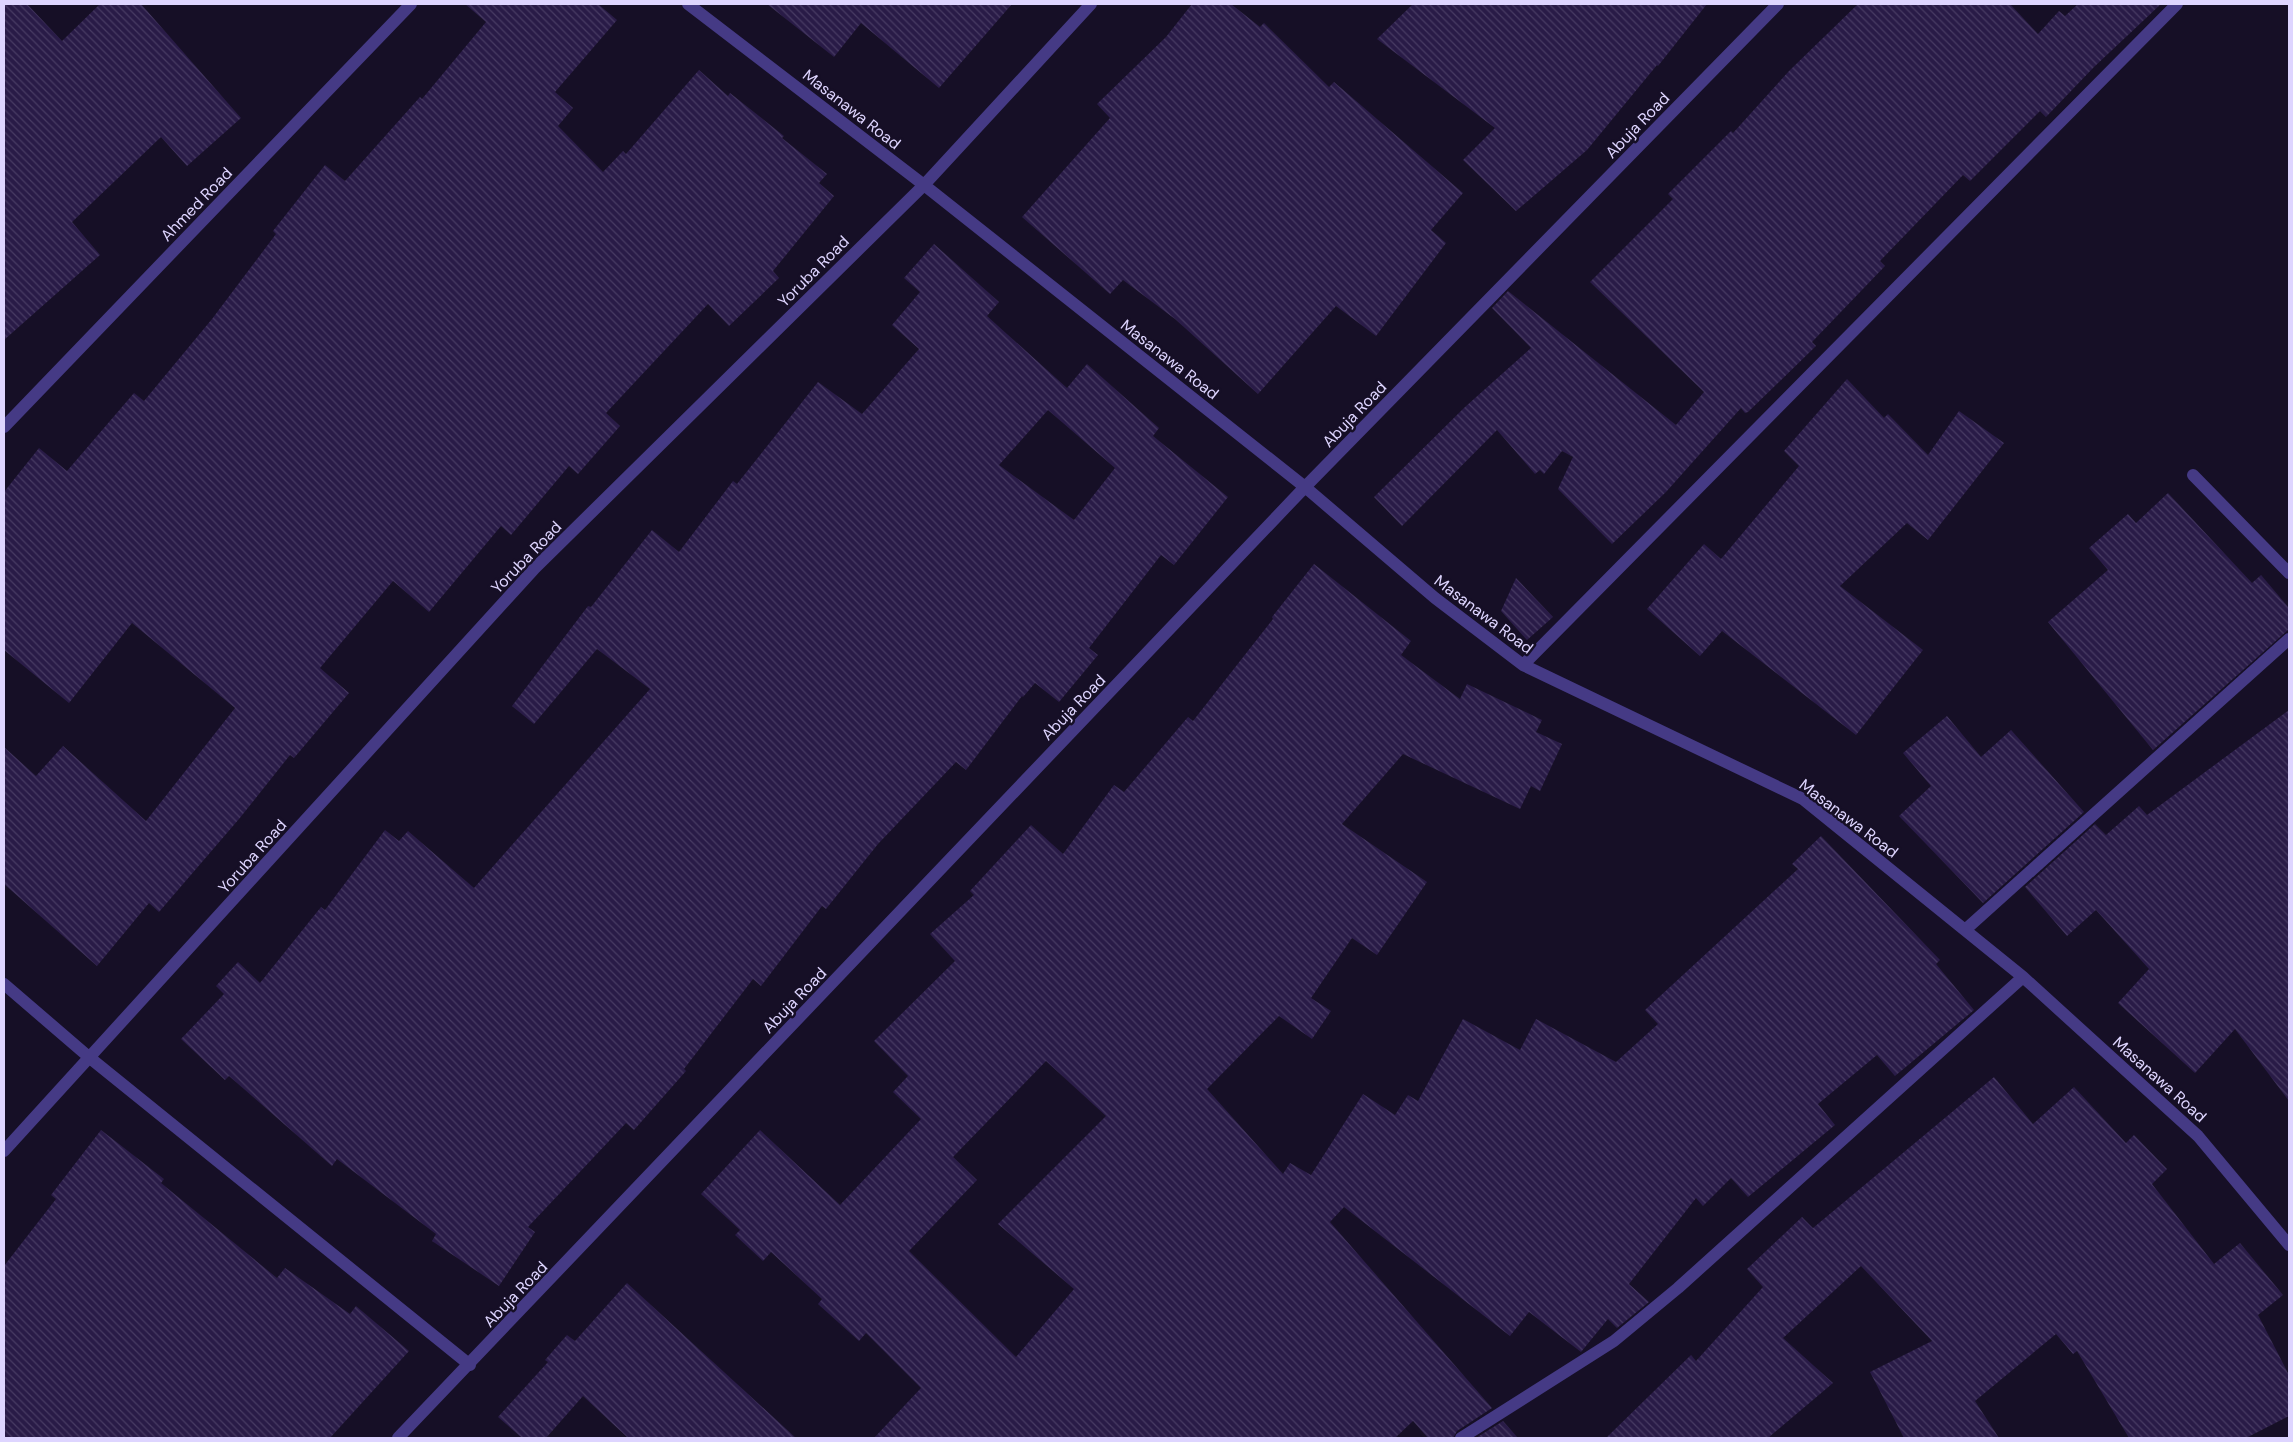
<svg xmlns="http://www.w3.org/2000/svg" width="2293" height="1442" font-family="'DM Sans',sans-serif">
	<style>
		.building { fill: url(#building-back-hatch); fill-rule: evenodd }
		.lines { fill: none; stroke-linecap: round; stroke-linejoin: round }
		.street { stroke: #453a85; stroke-width: 12 }
		.labels { text-anchor: middle; stroke-width: 5; stroke-linejoin: round; paint-order: stroke }
		.street-label { font-size: 16px; fill: #ded5ff; stroke: #160f26 }
	</style>
	<defs>
		<pattern id="building-back-hatch" width="6" height="6" patternUnits="userSpaceOnUse" patternTransform="scale(1.25)"><rect width="6" height="6" fill="#291b47"/><path d="M-1 5l2 2M0 0l6 6M5-1l2 2" fill="none" stroke="#483b63"/></pattern>
	</defs>
	<rect width="100%" height="100%" fill="#160f26"/>
	<path class="building" d="M 4,4 L 27,4 L 62,41 L 100,4 L 141,4 L 241,118 L 187,166 L 161,137 L 72,222 L 100,255 L 4,340 Z
		M 465,4 L 598,4 L 617,20 L 555,92 L 573,108 L 558,126 L 603,172 L 623,151 L 626,154 L 699,70 L 728,96 L 730,93 L 784,136 L 782,138 L 827,174 L 819,183 L 834,196 L 773,271 L 779,278 L 729,326 L 708,304 L 606,413 L 620,426 L 578,474 L 569,466 L 511,535 L 501,526 L 429,612 L 393,581 L 320,668 L 349,693 L 294,758 L 290,755 L 239,819 L 159,912 L 149,903 L 97,966 L 4,884 L 4,747 L 36,776 L 63,746 L 146,821 L 235,708 L 132,623 L 69,703 L 4,650 L 4,492 L 39,448 L 67,471 L 134,393 L 144,401 L 212,319 L 276,234 L 273,231 L 325,165 L 345,181 L 420,97 L 422,99 L 486,22 Z
		M 767,4 L 1012,4 L 939,88 L 861,23 L 834,57 Z
		M 1192,4 L 1231,4 L 1260,27 L 1264,23 L 1329,87 L 1334,82 L 1463,193 L 1431,230 L 1446,243 L 1376,336 L 1336,306 L 1258,394 L 1175,319 L 1123,280 L 1110,294 L 1022,217 L 1110,118 L 1097,104 L 1166,37 Z
		M 1413,4 L 1707,4 L 1658,66 L 1657,65 L 1587,150 L 1516,211 L 1463,160 L 1495,128 L 1377,39 Z
		M 1858,4 L 2010,4 L 2038,34 L 2059,11 L 2065,16 L 2078,4 L 2161,4 L 2094,67 L 2046,117 L 2040,111 L 1970,181 L 1963,175 L 1880,261 L 1885,266 L 1812,342 L 1816,346 L 1748,412 L 1745,413 L 1741,408 L 1666,492 L 1612,544 L 1558,489 L 1573,457 L 1562,451 L 1544,474 L 1540,470 L 1535,474 L 1497,430 L 1402,526 L 1374,497 L 1465,407 L 1531,348 L 1492,308 L 1508,291 L 1676,425 L 1704,392 L 1590,282 L 1673,199 L 1668,194 L 1731,131 L 1733,133 L 1789,71 Z
		M 934,244 L 999,302 L 987,316 L 1067,388 L 1087,364 L 1159,428 L 1153,436 L 1228,497 L 1174,565 L 1161,555 L 1089,648 L 1098,655 L 1059,702 L 1035,683 L 1023,697 L 1022,696 L 966,770 L 956,762 L 878,844 L 826,909 L 822,906 L 761,986 L 753,979 L 684,1069 L 686,1071 L 634,1130 L 626,1123 L 528,1227 L 535,1232 L 499,1286 L 432,1241 L 436,1234 L 337,1159 L 332,1166 L 229,1076 L 225,1080 L 181,1039 L 224,994 L 216,986 L 238,962 L 260,983 L 321,907 L 325,910 L 385,830 L 399,841 L 408,831 L 474,888 L 650,689 L 597,649 L 534,724 L 512,706 L 588,606 L 591,607 L 652,530 L 679,552 L 733,481 L 737,484 L 818,382 L 862,414 L 919,349 L 892,325 L 920,292 L 904,278 ZM 1048,410 L 1115,468 L 1074,520 L 999,465 Z
		M 1847,379 L 1884,418 L 1888,414 L 1928,455 L 1959,411 L 2004,443 L 1928,540 L 1907,523 L 1840,586 L 1923,650 L 1856,735 L 1722,631 L 1700,656 L 1647,609 L 1704,544 L 1721,559 L 1799,466 L 1784,451 Z
		M 2168,493 L 2252,583 L 2261,575 L 2289,608 L 2289,629 L 2153,750 L 2048,622 L 2108,570 L 2089,548 L 2128,514 L 2136,523 Z
		M 1314,564 L 1411,641 L 1401,655 L 1460,699 L 1467,684 L 1542,720 L 1536,732 L 1562,744 L 1540,791 L 1531,786 L 1520,809 L 1403,754 L 1342,824 L 1427,882 L 1377,955 L 1352,938 L 1311,998 L 1331,1011 L 1312,1039 L 1279,1016 L 1207,1089 L 1283,1174 L 1290,1163 L 1311,1175 L 1363,1094 L 1395,1115 L 1408,1095 L 1418,1101 L 1463,1019 L 1520,1050 L 1536,1019 L 1616,1062 L 1658,1024 L 1645,1010 L 1798,869 L 1792,864 L 1821,836 L 1940,960 L 1936,964 L 1974,1010 L 1895,1076 L 1877,1055 L 1818,1104 L 1835,1125 L 1748,1197 L 1731,1178 L 1703,1206 L 1696,1198 L 1629,1284 L 1649,1302 L 1617,1328 L 1608,1319 L 1581,1352 L 1529,1312 L 1510,1336 L 1344,1207 L 1330,1222 L 1492,1408 L 1457,1431 L 1453,1438 L 1428,1438 L 1413,1421 L 1395,1438 L 874,1438 L 921,1388 L 866,1333 L 859,1341 L 818,1304 L 822,1299 L 771,1252 L 763,1261 L 735,1235 L 740,1230 L 701,1194 L 760,1130 L 840,1205 L 921,1119 L 893,1092 L 908,1076 L 874,1041 L 955,961 L 930,934 L 974,895 L 970,891 L 1031,825 L 1063,854 L 1114,785 L 1124,792 L 1188,717 L 1193,721 L 1273,619 L 1272,617 ZM 1046,1061 L 1106,1116 L 998,1224 L 1074,1289 L 1016,1357 L 909,1251 L 977,1180 L 953,1157 Z
		M 1516,578 L 1553,617 L 1527,640 L 1501,611 Z
		M 2289,710 L 2289,1101 L 2235,1029 L 2195,1073 L 2118,1003 L 2149,969 L 2096,910 L 2067,936 L 2025,887 L 2095,824 L 2106,835 L 2139,806 L 2147,815 Z
		M 1947,716 L 1981,757 L 2011,730 L 2084,812 L 1983,903 L 1899,816 L 1931,786 L 1903,753 Z
		M 1994,1077 L 2033,1124 L 2074,1087 L 2126,1143 L 2134,1135 L 2167,1169 L 2152,1184 L 2214,1264 L 2240,1243 L 2283,1295 L 2258,1315 L 2289,1375 L 2289,1416 L 2246,1438 L 2129,1438 L 2077,1351 L 2073,1354 L 2056,1334 L 1975,1401 L 1999,1438 L 1904,1438 L 1870,1372 L 1932,1341 L 1861,1266 L 1783,1338 L 1833,1383 L 1768,1438 L 1606,1438 L 1691,1355 L 1696,1361 L 1763,1287 L 1747,1269 L 1802,1217 L 1813,1228 Z
		M 101,1130 L 164,1179 L 161,1183 L 277,1278 L 285,1268 L 350,1314 L 356,1306 L 409,1351 L 330,1438 L 4,1438 L 4,1266 L 56,1199 L 51,1195 Z
		M 627,1283 L 796,1438 L 628,1438 L 583,1396 L 546,1438 L 522,1438 L 498,1417 L 548,1362 L 545,1360 L 567,1335 L 575,1341 Z
		M 1503,1421 L 1518,1438 L 1476,1438 Z"/>
	<g class="lines">
		<path class="street" d="M 688,4 L 924,185 L 1305,487 L 1435,598 L 1523,665 L 1803,799 L 2023,977 L 2198,1136 L 2289,1245
			M 4,427 L 411,4
			M 2193,475 L 2289,573
			M 1523,665 L 2177,4
			M 1965,930 L 2289,639
			M 4,984 L 90,1058 L 470,1365
			M 4,1151 L 535,568 L 924,185 L 1091,4
			M 398,1438 L 1305,487 L 1778,4
			M 1461,1438 L 1614,1341 L 1678,1288 L 2023,977"/>
	</g>
	<g class="labels">
		<g class="street-label">
			<text transform="translate(852 109) rotate(38)" y="6">Masanawa Road</text>
			<text transform="translate(1637 125) rotate(-46)" y="6">Abuja Road</text>
			<text transform="translate(196 204) rotate(-46)" y="6">Ahmed Road</text>
			<text transform="translate(813 271) rotate(-45)" y="6">Yoruba Road</text>
			<text transform="translate(1170 359) rotate(38)" y="6">Masanawa Road</text>
			<text transform="translate(1354 414) rotate(-46)" y="6">Abuja Road</text>
			<text transform="translate(526 557) rotate(-46)" y="6">Yoruba Road</text>
			<text transform="translate(1484 614) rotate(37)" y="6">Masanawa Road</text>
			<text transform="translate(1073 707) rotate(-46)" y="6">Abuja Road</text>
			<text transform="translate(1849 818) rotate(37)" y="6">Masanawa Road</text>
			<text transform="translate(252 856) rotate(-48)" y="6">Yoruba Road</text>
			<text transform="translate(794 1000) rotate(-46)" y="6">Abuja Road</text>
			<text transform="translate(2160 1079) rotate(42)" y="6">Masanawa Road</text>
			<text transform="translate(515 1294) rotate(-46)" y="6">Abuja Road</text>
		</g>
	</g>
	<rect width="2293" height="1442" fill="none" stroke="#ded5ff" stroke-width="10"/>
</svg>
